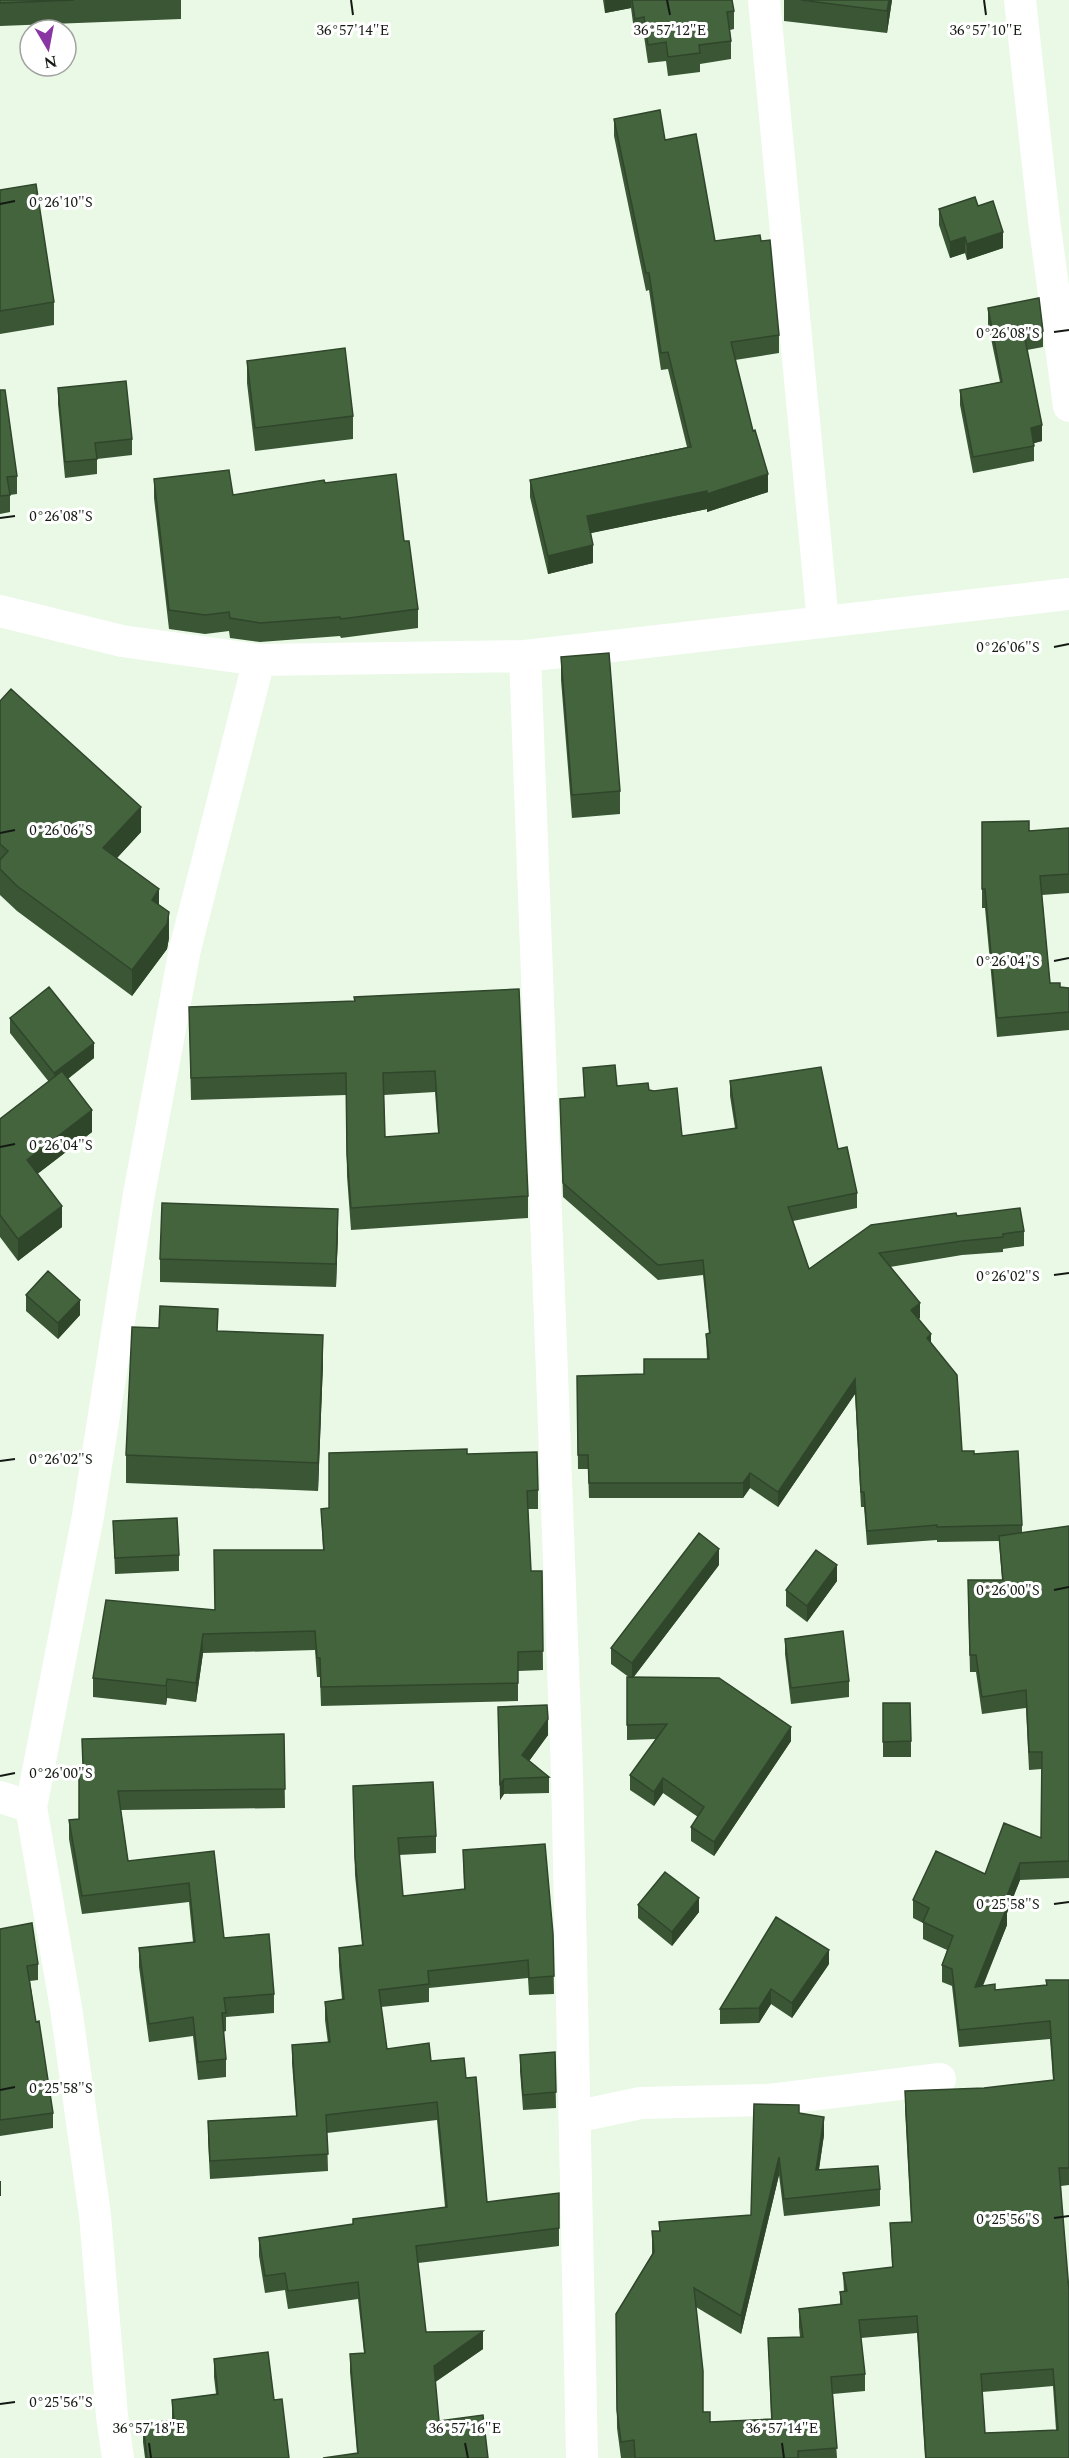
<svg xmlns="http://www.w3.org/2000/svg" width="1069" height="2458" font-family="Spectral,serif">
	<style>
		.lines { fill: none; stroke-linecap: round; stroke-linejoin: round }
		.street { stroke: #fff; stroke-width: 32 }
		.wall { fill: #3a5635; fill-rule: evenodd }
		.shaded-wall { fill: #30462b }
		.building { fill: #44643e; stroke: #30462b; stroke-width: 1.5; fill-rule: evenodd }
		.ticks { fill: none; stroke: #141a13; stroke-width: 2 }
		.ticks-label { font-size: 15px; text-anchor: middle; fill: #141a13; stroke: #fff; stroke-width: 6; stroke-linejoin: round; paint-order: stroke }
	</style>
	<rect width="100%" height="100%" fill="#e9f9e6"/>
	<g class="lines">
		<path class="street" d="M 764,0 L 823,622
			M 1020,0 L 1044,220 L 1069,406
			M 0,611 L 122,641 L 259,660 L 525,656 L 1069,594
			M 525,656 L 567,1773 L 582,2458
			M 0,1797 L 31,1807
			M 575,2117 L 640,2103 L 769,2100 L 940,2079
			M 118,2458 L 112,2416 L 95,2215 L 66,2008 L 31,1807 L 88,1516 L 139,1194 L 185,949 L 259,660"/>
	</g>
	<path class="wall" d="M 0,0 L 181,0 L 181,19 L 0,26 Z
		M 603,0 L 732,0 L 734,11 L 734,29 L 730,30 L 731,41 L 731,59 L 700,64 L 700,72 L 668,76 L 666,61 L 648,63 L 644,36 L 635,38 L 631,8 L 605,13 Z
		M 784,0 L 892,0 L 887,33 L 784,21 Z
		M 614,119 L 665,140 L 715,241 L 779,335 L 779,353 L 735,360 L 768,492 L 707,512 L 707,509 L 590,533 L 593,563 L 548,574 L 530,497 L 530,480 L 687,447 L 668,369 L 661,370 L 649,290 L 646,291 L 614,136 Z
		M 0,190 L 54,302 L 54,325 L 0,334 Z
		M 978,206 L 1003,248 L 967,260 L 965,253 L 950,258 L 939,225 L 939,209 Z
		M 988,308 L 1043,331 L 1043,347 L 1027,350 L 1042,441 L 1034,443 L 1034,461 L 973,473 L 960,405 L 960,390 L 1000,382 L 988,324 Z
		M 247,361 L 353,416 L 353,439 L 255,451 L 247,383 Z
		M 58,388 L 132,439 L 132,455 L 97,459 L 97,474 L 65,478 L 58,404 Z
		M 0,390 L 17,476 L 17,494 L 10,495 L 10,512 L 0,514 Z
		M 154,479 L 233,495 L 325,483 L 404,541 L 418,609 L 418,628 L 341,638 L 340,636 L 260,642 L 230,638 L 229,631 L 205,634 L 169,629 L 154,498 Z
		M 561,657 L 620,791 L 620,814 L 572,818 L 561,680 Z
		M 0,701 L 141,832 L 117,858 L 159,905 L 169,938 L 167,949 L 132,996 L 17,911 L 0,895 Z
		M 982,822 L 1029,831 L 1069,828 L 1069,893 L 1042,895 L 1050,983 L 1060,987 L 1069,988 L 1069,1030 L 997,1037 L 985,908 L 982,908 Z
		M 519,989 L 528,1196 L 528,1218 L 351,1230 L 347,1176 L 346,1095 L 191,1100 L 189,1007 L 354,1001 ZM 435,1092 L 438,1133 L 385,1137 L 384,1095 Z
		M 10,1018 L 94,1058 L 68,1079 L 92,1132 L 37,1174 L 62,1227 L 18,1261 L 0,1237 L 0,1119 L 49,1082 L 10,1033 Z
		M 583,1068 L 617,1086 L 649,1090 L 682,1136 L 735,1128 L 730,1096 L 730,1081 L 838,1149 L 857,1193 L 857,1208 L 793,1221 L 809,1269 L 957,1216 L 1024,1231 L 1024,1246 L 1003,1249 L 1003,1252 L 962,1255 L 890,1267 L 920,1318 L 918,1319 L 931,1343 L 962,1451 L 974,1454 L 1022,1525 L 1022,1533 L 1069,1526 L 1069,1878 L 1020,1880 L 1007,1913 L 1007,1925 L 983,1986 L 995,1990 L 1046,1985 L 1046,1980 L 1069,1980 L 1069,2185 L 1061,2186 L 1069,2458 L 925,2458 L 917,2333 L 861,2338 L 865,2374 L 865,2391 L 833,2394 L 837,2458 L 621,2458 L 617,2428 L 616,2314 L 652,2254 L 652,2231 L 659,2231 L 659,2222 L 751,2215 L 799,2113 L 824,2135 L 819,2170 L 880,2189 L 880,2206 L 784,2216 L 779,2175 L 741,2334 L 696,2307 L 703,2412 L 710,2422 L 771,2419 L 768,2338 L 800,2337 L 799,2327 L 799,2309 L 840,2304 L 840,2292 L 844,2292 L 843,2273 L 892,2267 L 890,2223 L 911,2222 L 905,2109 L 905,2091 L 984,2088 L 1053,2080 L 1050,2039 L 959,2047 L 952,1986 L 942,1982 L 942,1965 L 947,1950 L 923,1939 L 923,1923 L 913,1918 L 913,1900 L 985,1874 L 1041,1838 L 1042,1769 L 1029,1770 L 1026,1708 L 982,1714 L 976,1672 L 970,1672 L 968,1597 L 1002,1580 L 999,1541 L 937,1542 L 937,1540 L 867,1545 L 864,1507 L 861,1507 L 855,1394 L 778,1507 L 750,1488 L 743,1498 L 589,1498 L 588,1469 L 578,1469 L 577,1376 L 644,1374 L 707,1359 L 706,1334 L 709,1334 L 703,1275 L 658,1280 L 563,1197 L 560,1099 L 584,1097 ZM 1053,2386 L 1056,2430 L 985,2433 L 982,2392 Z
		M 338,1231 L 336,1287 L 160,1282 L 160,1259 Z
		M 26,1295 L 80,1315 L 58,1339 L 26,1311 Z
		M 218,1331 L 323,1363 L 318,1491 L 126,1483 L 126,1455 Z
		M 467,1454 L 538,1490 L 538,1509 L 528,1509 L 531,1571 L 542,1571 L 543,1670 L 518,1671 L 518,1701 L 321,1706 L 320,1677 L 317,1677 L 315,1650 L 203,1653 L 196,1702 L 167,1698 L 166,1705 L 93,1697 L 93,1678 L 323,1550 L 321,1509 L 329,1508 Z
		M 113,1521 L 179,1555 L 179,1571 L 115,1574 Z
		M 719,1565 L 633,1678 L 791,1741 L 714,1856 L 691,1841 L 691,1827 L 698,1817 L 663,1793 L 654,1806 L 630,1790 L 630,1775 L 656,1739 L 627,1740 L 627,1677 L 630,1678 L 611,1664 L 611,1648 Z
		M 837,1581 L 807,1622 L 786,1606 L 786,1590 Z
		M 785,1639 L 849,1681 L 849,1697 L 791,1704 L 785,1654 Z
		M 883,1703 L 911,1741 L 911,1757 L 883,1757 Z
		M 498,1722 L 548,1735 L 529,1761 L 549,1777 L 549,1793 L 504,1794 L 500,1800 Z
		M 284,1734 L 285,1808 L 121,1810 L 128,1861 L 214,1851 L 224,1938 L 274,1994 L 274,2013 L 226,2017 L 226,2031 L 223,2032 L 226,2059 L 226,2077 L 198,2080 L 193,2036 L 149,2042 L 139,1967 L 139,1948 L 193,1942 L 189,1902 L 82,1914 L 69,1839 L 69,1820 L 79,1819 L 83,1765 L 82,1739 Z
		M 353,1786 L 436,1836 L 436,1853 L 399,1855 L 403,1896 L 464,1889 L 463,1850 L 553,1934 L 554,1994 L 529,1995 L 528,1978 L 429,1988 L 429,2002 L 381,2007 L 387,2049 L 431,2061 L 466,2078 L 487,2202 L 559,2193 L 559,2246 L 418,2263 L 426,2332 L 483,2349 L 435,2382 L 439,2421 L 357,2453 L 350,2372 L 350,2354 L 364,2353 L 358,2299 L 288,2309 L 285,2290 L 265,2293 L 259,2256 L 259,2238 L 353,2224 L 353,2219 L 445,2207 L 437,2120 L 327,2133 L 328,2171 L 210,2179 L 208,2139 L 208,2121 L 296,2116 L 292,2063 L 292,2045 L 328,2043 L 325,2020 L 325,2002 L 342,1999 L 339,1966 L 339,1948 L 362,1945 L 355,1875 Z
		M 638,1905 L 699,1912 L 672,1946 L 638,1918 Z
		M 0,1929 L 38,1964 L 38,1980 L 30,1981 L 36,2022 L 53,2113 L 53,2128 L 0,2136 Z
		M 829,1964 L 792,2018 L 771,2004 L 759,2023 L 720,2024 L 720,2009 Z
		M 555,2052 L 556,2108 L 523,2110 L 520,2071 L 520,2055 Z
		M 214,2359 L 274,2400 L 289,2458 L 145,2458 L 143,2442 L 143,2424 L 172,2420 L 172,2400 L 216,2394 L 214,2377 Z"/>
	<path class="shaded-wall" d="M 605,0 L 631,0 L 631,8 L 605,13 Z
		M 889,0 L 892,0 L 887,33 L 887,11 Z
		M 1003,232 L 1003,248 L 967,260 L 967,244 Z
		M 965,237 L 965,253 L 950,258 L 950,242 Z
		M 1042,425 L 1042,441 L 1031,444 L 1031,428 Z
		M 768,474 L 768,492 L 707,512 L 707,494 Z
		M 707,491 L 707,509 L 587,534 L 587,516 Z
		M 593,545 L 593,563 L 548,574 L 548,556 Z
		M 141,807 L 141,832 L 103,873 L 103,848 Z
		M 159,889 L 159,915 L 152,900 Z
		M 169,912 L 169,938 L 167,949 L 132,996 L 132,970 Z
		M 94,1043 L 94,1058 L 54,1089 L 54,1073 Z
		M 92,1110 L 92,1132 L 27,1182 L 27,1160 Z
		M 62,1206 L 62,1227 L 18,1261 L 18,1239 Z
		M 338,1209 L 338,1231 L 336,1287 L 336,1264 Z
		M 80,1300 L 80,1315 L 58,1339 L 58,1323 Z
		M 920,1303 L 920,1318 L 911,1325 L 911,1310 Z
		M 931,1334 L 931,1349 L 927,1338 Z
		M 323,1335 L 323,1363 L 318,1491 L 318,1463 Z
		M 855,1379 L 855,1394 L 778,1507 L 778,1492 Z
		M 750,1473 L 750,1488 L 743,1498 L 743,1483 Z
		M 719,1549 L 719,1565 L 632,1679 L 632,1663 Z
		M 837,1565 L 837,1581 L 807,1622 L 807,1606 Z
		M 203,1634 L 203,1653 L 196,1702 L 196,1683 Z
		M 167,1679 L 167,1698 L 166,1705 L 166,1686 Z
		M 548,1719 L 548,1735 L 522,1771 L 522,1755 Z
		M 791,1727 L 791,1741 L 714,1856 L 714,1842 Z
		M 663,1778 L 663,1793 L 654,1806 L 654,1792 Z
		M 504,1779 L 504,1794 L 500,1800 L 500,1784 Z
		M 1020,1863 L 1020,1880 L 1007,1913 L 1007,1925 L 975,2004 L 975,1987 L 1003,1906 Z
		M 699,1898 L 699,1912 L 672,1946 L 672,1932 Z
		M 829,1950 L 829,1964 L 792,2018 L 792,2003 Z
		M 771,1989 L 771,2004 L 759,2023 L 759,2008 Z
		M 824,2117 L 824,2135 L 816,2187 L 816,2170 Z
		M 779,2157 L 779,2175 L 741,2334 L 741,2316 Z
		M 0,2181 L 1,2181 L 1,2196 L 0,2196 Z
		M 483,2331 L 483,2349 L 434,2383 L 434,2366 Z"/>
	<path class="building" d="M 0,0 L 74,0 L 0,3 Z
		M 632,0 L 732,0 L 734,11 L 727,12 L 731,41 L 699,45 L 700,53 L 668,57 L 666,42 L 648,45 L 644,17 L 635,19 Z
		M 801,0 L 889,0 L 887,11 Z
		M 660,110 L 665,140 L 696,134 L 715,241 L 760,235 L 761,241 L 770,240 L 779,335 L 731,342 L 753,431 L 755,430 L 768,474 L 707,494 L 707,491 L 587,516 L 593,545 L 548,556 L 530,480 L 691,447 L 668,352 L 661,353 L 649,273 L 646,273 L 614,119 Z
		M 36,184 L 54,302 L 0,311 L 0,190 Z
		M 975,197 L 978,206 L 993,201 L 1003,232 L 967,244 L 965,237 L 950,242 L 939,209 Z
		M 1039,298 L 1043,331 L 1024,334 L 1042,425 L 1031,428 L 1034,446 L 973,457 L 960,390 L 1002,382 L 988,308 Z
		M 345,348 L 353,416 L 255,428 L 247,361 Z
		M 126,381 L 132,439 L 95,443 L 97,459 L 65,462 L 58,388 Z
		M 0,390 L 5,390 L 17,476 L 7,477 L 10,495 L 0,496 Z
		M 229,470 L 233,495 L 324,480 L 325,483 L 396,474 L 404,541 L 409,541 L 418,609 L 341,619 L 340,617 L 260,623 L 230,618 L 229,612 L 205,615 L 169,610 L 154,479 Z
		M 609,653 L 620,791 L 572,795 L 561,657 Z
		M 11,689 L 141,807 L 103,848 L 159,889 L 152,900 L 169,912 L 167,924 L 132,970 L 17,886 L 0,869 L 0,860 L 8,851 L 0,844 L 0,701 Z
		M 1029,821 L 1029,831 L 1069,828 L 1069,874 L 1040,876 L 1050,983 L 1060,983 L 1060,987 L 1069,988 L 1069,1012 L 997,1018 L 985,889 L 982,889 L 982,822 Z
		M 49,987 L 94,1043 L 54,1073 L 10,1018 Z
		M 519,989 L 528,1196 L 351,1208 L 347,1154 L 346,1073 L 191,1078 L 189,1007 L 355,1001 L 354,997 ZM 435,1071 L 439,1133 L 385,1137 L 383,1073 Z
		M 615,1065 L 617,1086 L 648,1083 L 649,1090 L 654,1091 L 677,1088 L 682,1136 L 737,1128 L 730,1081 L 821,1067 L 838,1149 L 847,1147 L 857,1193 L 788,1207 L 809,1269 L 871,1225 L 956,1213 L 957,1216 L 1020,1208 L 1024,1231 L 1003,1234 L 1003,1237 L 962,1241 L 879,1253 L 920,1303 L 911,1310 L 931,1334 L 927,1338 L 957,1375 L 962,1451 L 974,1451 L 974,1454 L 1018,1451 L 1022,1525 L 937,1527 L 937,1525 L 867,1531 L 864,1492 L 861,1492 L 855,1379 L 778,1492 L 750,1473 L 743,1483 L 589,1483 L 588,1455 L 578,1455 L 577,1376 L 644,1374 L 644,1359 L 709,1359 L 706,1334 L 710,1333 L 703,1260 L 658,1265 L 563,1183 L 560,1099 L 585,1097 L 583,1068 Z
		M 62,1071 L 92,1110 L 27,1160 L 62,1206 L 18,1239 L 0,1215 L 0,1119 Z
		M 162,1203 L 338,1209 L 336,1264 L 160,1259 Z
		M 48,1271 L 80,1300 L 58,1323 L 26,1295 Z
		M 160,1306 L 218,1309 L 217,1331 L 323,1335 L 318,1463 L 126,1455 L 132,1327 L 159,1328 Z
		M 467,1449 L 467,1454 L 537,1452 L 538,1490 L 527,1491 L 531,1571 L 542,1571 L 543,1651 L 518,1652 L 518,1683 L 321,1687 L 320,1658 L 317,1658 L 315,1631 L 203,1634 L 196,1683 L 167,1679 L 166,1686 L 93,1678 L 106,1600 L 215,1610 L 214,1550 L 324,1550 L 321,1509 L 329,1508 L 329,1453 Z
		M 177,1518 L 179,1555 L 115,1558 L 113,1521 Z
		M 1069,1526 L 1069,1861 L 1020,1863 L 1003,1906 L 1007,1907 L 975,1987 L 995,1984 L 995,1990 L 1047,1985 L 1046,1980 L 1069,1980 L 1069,2168 L 1059,2168 L 1069,2291 L 1069,2458 L 926,2458 L 917,2316 L 859,2320 L 865,2374 L 831,2377 L 837,2448 L 798,2451 L 798,2458 L 635,2458 L 634,2440 L 621,2442 L 617,2410 L 616,2314 L 654,2252 L 652,2231 L 660,2231 L 659,2222 L 751,2215 L 754,2104 L 799,2105 L 799,2113 L 824,2117 L 816,2170 L 878,2166 L 880,2189 L 784,2199 L 779,2157 L 741,2316 L 694,2288 L 703,2371 L 703,2412 L 710,2412 L 710,2422 L 772,2419 L 768,2338 L 803,2337 L 799,2309 L 842,2304 L 840,2292 L 847,2291 L 843,2273 L 893,2267 L 890,2223 L 912,2222 L 905,2091 L 984,2088 L 1054,2080 L 1050,2021 L 959,2030 L 952,1969 L 942,1965 L 953,1936 L 923,1922 L 929,1908 L 913,1900 L 936,1851 L 985,1874 L 1004,1823 L 1041,1838 L 1042,1752 L 1029,1752 L 1026,1690 L 982,1697 L 976,1655 L 970,1655 L 968,1580 L 1003,1580 L 999,1536 ZM 1053,2369 L 1058,2430 L 985,2433 L 981,2374 Z
		M 699,1533 L 719,1549 L 632,1663 L 611,1648 Z
		M 816,1550 L 837,1565 L 807,1606 L 786,1590 Z
		M 843,1631 L 849,1681 L 791,1688 L 785,1639 Z
		M 627,1677 L 719,1678 L 791,1727 L 714,1842 L 691,1827 L 704,1807 L 663,1778 L 654,1792 L 630,1775 L 667,1724 L 627,1725 Z
		M 883,1703 L 910,1703 L 911,1741 L 883,1742 Z
		M 547,1705 L 548,1719 L 522,1755 L 549,1777 L 504,1779 L 500,1784 L 498,1707 Z
		M 284,1734 L 285,1789 L 118,1791 L 128,1861 L 214,1851 L 224,1938 L 269,1934 L 274,1994 L 224,1998 L 226,2013 L 222,2013 L 226,2059 L 198,2062 L 193,2017 L 149,2024 L 139,1948 L 195,1942 L 189,1883 L 82,1896 L 69,1820 L 79,1819 L 79,1765 L 83,1765 L 82,1739 Z
		M 433,1782 L 436,1836 L 398,1838 L 403,1896 L 465,1889 L 463,1850 L 545,1844 L 553,1934 L 554,1976 L 529,1978 L 528,1960 L 428,1971 L 429,1984 L 379,1990 L 387,2049 L 429,2043 L 431,2061 L 464,2058 L 466,2078 L 476,2077 L 487,2202 L 559,2193 L 559,2228 L 416,2246 L 426,2332 L 483,2331 L 434,2366 L 439,2421 L 483,2415 L 488,2458 L 323,2458 L 358,2453 L 350,2354 L 365,2353 L 358,2282 L 288,2291 L 285,2273 L 265,2276 L 259,2238 L 353,2224 L 353,2219 L 447,2207 L 437,2102 L 326,2115 L 328,2154 L 210,2161 L 208,2121 L 297,2116 L 292,2045 L 330,2042 L 325,2002 L 344,1999 L 339,1948 L 363,1945 L 355,1857 L 353,1786 Z
		M 665,1872 L 699,1898 L 672,1932 L 638,1905 Z
		M 776,1917 L 829,1950 L 792,2003 L 771,1989 L 759,2008 L 720,2009 Z
		M 32,1923 L 38,1964 L 27,1966 L 36,2022 L 39,2021 L 53,2113 L 0,2120 L 0,1929 Z
		M 555,2052 L 556,2092 L 523,2095 L 520,2055 Z
		M 268,2352 L 274,2400 L 282,2399 L 289,2458 L 147,2458 L 143,2424 L 174,2420 L 172,2400 L 218,2394 L 214,2359 Z"/>
	<path class="ticks" d="M 351,0 L 353,15M 667,0 L 670,15M 984,0 L 986,15M 0,204 L 15,201M 1054,332 L 1069,330M 0,518 L 15,516M 1054,647 L 1069,644M 0,833 L 15,830M 1054,961 L 1069,958M 0,1147 L 15,1144M 1054,1275 L 1069,1273M 0,1461 L 15,1459M 1054,1590 L 1069,1587M 0,1776 L 15,1773M 1054,1904 L 1069,1902M 0,2090 L 15,2087M 1054,2218 L 1069,2216M 0,2404 L 15,2402M 149,2443 L 151,2458M 465,2443 L 468,2458M 782,2443 L 784,2458"/>
	<g class="ticks-label">
		<text x="353" y="35">36°57'14"E</text>
		<text x="670" y="35">36°57'12"E</text>
		<text x="986" y="35">36°57'10"E</text>
		<text x="61" y="207">0°26'10"S</text>
		<text x="1008" y="338">0°26'08"S</text>
		<text x="61" y="521">0°26'08"S</text>
		<text x="1008" y="652">0°26'06"S</text>
		<text x="61" y="835">0°26'06"S</text>
		<text x="1008" y="966">0°26'04"S</text>
		<text x="61" y="1150">0°26'04"S</text>
		<text x="1008" y="1281">0°26'02"S</text>
		<text x="61" y="1464">0°26'02"S</text>
		<text x="1008" y="1595">0°26'00"S</text>
		<text x="61" y="1778">0°26'00"S</text>
		<text x="1008" y="1909">0°25'58"S</text>
		<text x="61" y="2093">0°25'58"S</text>
		<text x="1008" y="2224">0°25'56"S</text>
		<text x="61" y="2407">0°25'56"S</text>
		<text x="149" y="2433">36°57'18"E</text>
		<text x="465" y="2433">36°57'16"E</text>
		<text x="782" y="2433">36°57'14"E</text>
	</g>
	<g transform="translate(48 48) rotate(170)"><circle r="28" fill="#ffffff" stroke="#a1a3a1" stroke-width="1.5"/>
	<path d="M0-4.5L10 22L0 15L-10 22Z" fill="#8936a4"/>
	<text y="-9" font-size="16" font-weight="bold" text-anchor="middle" fill="#141a13">N</text>
	</g>
</svg>
